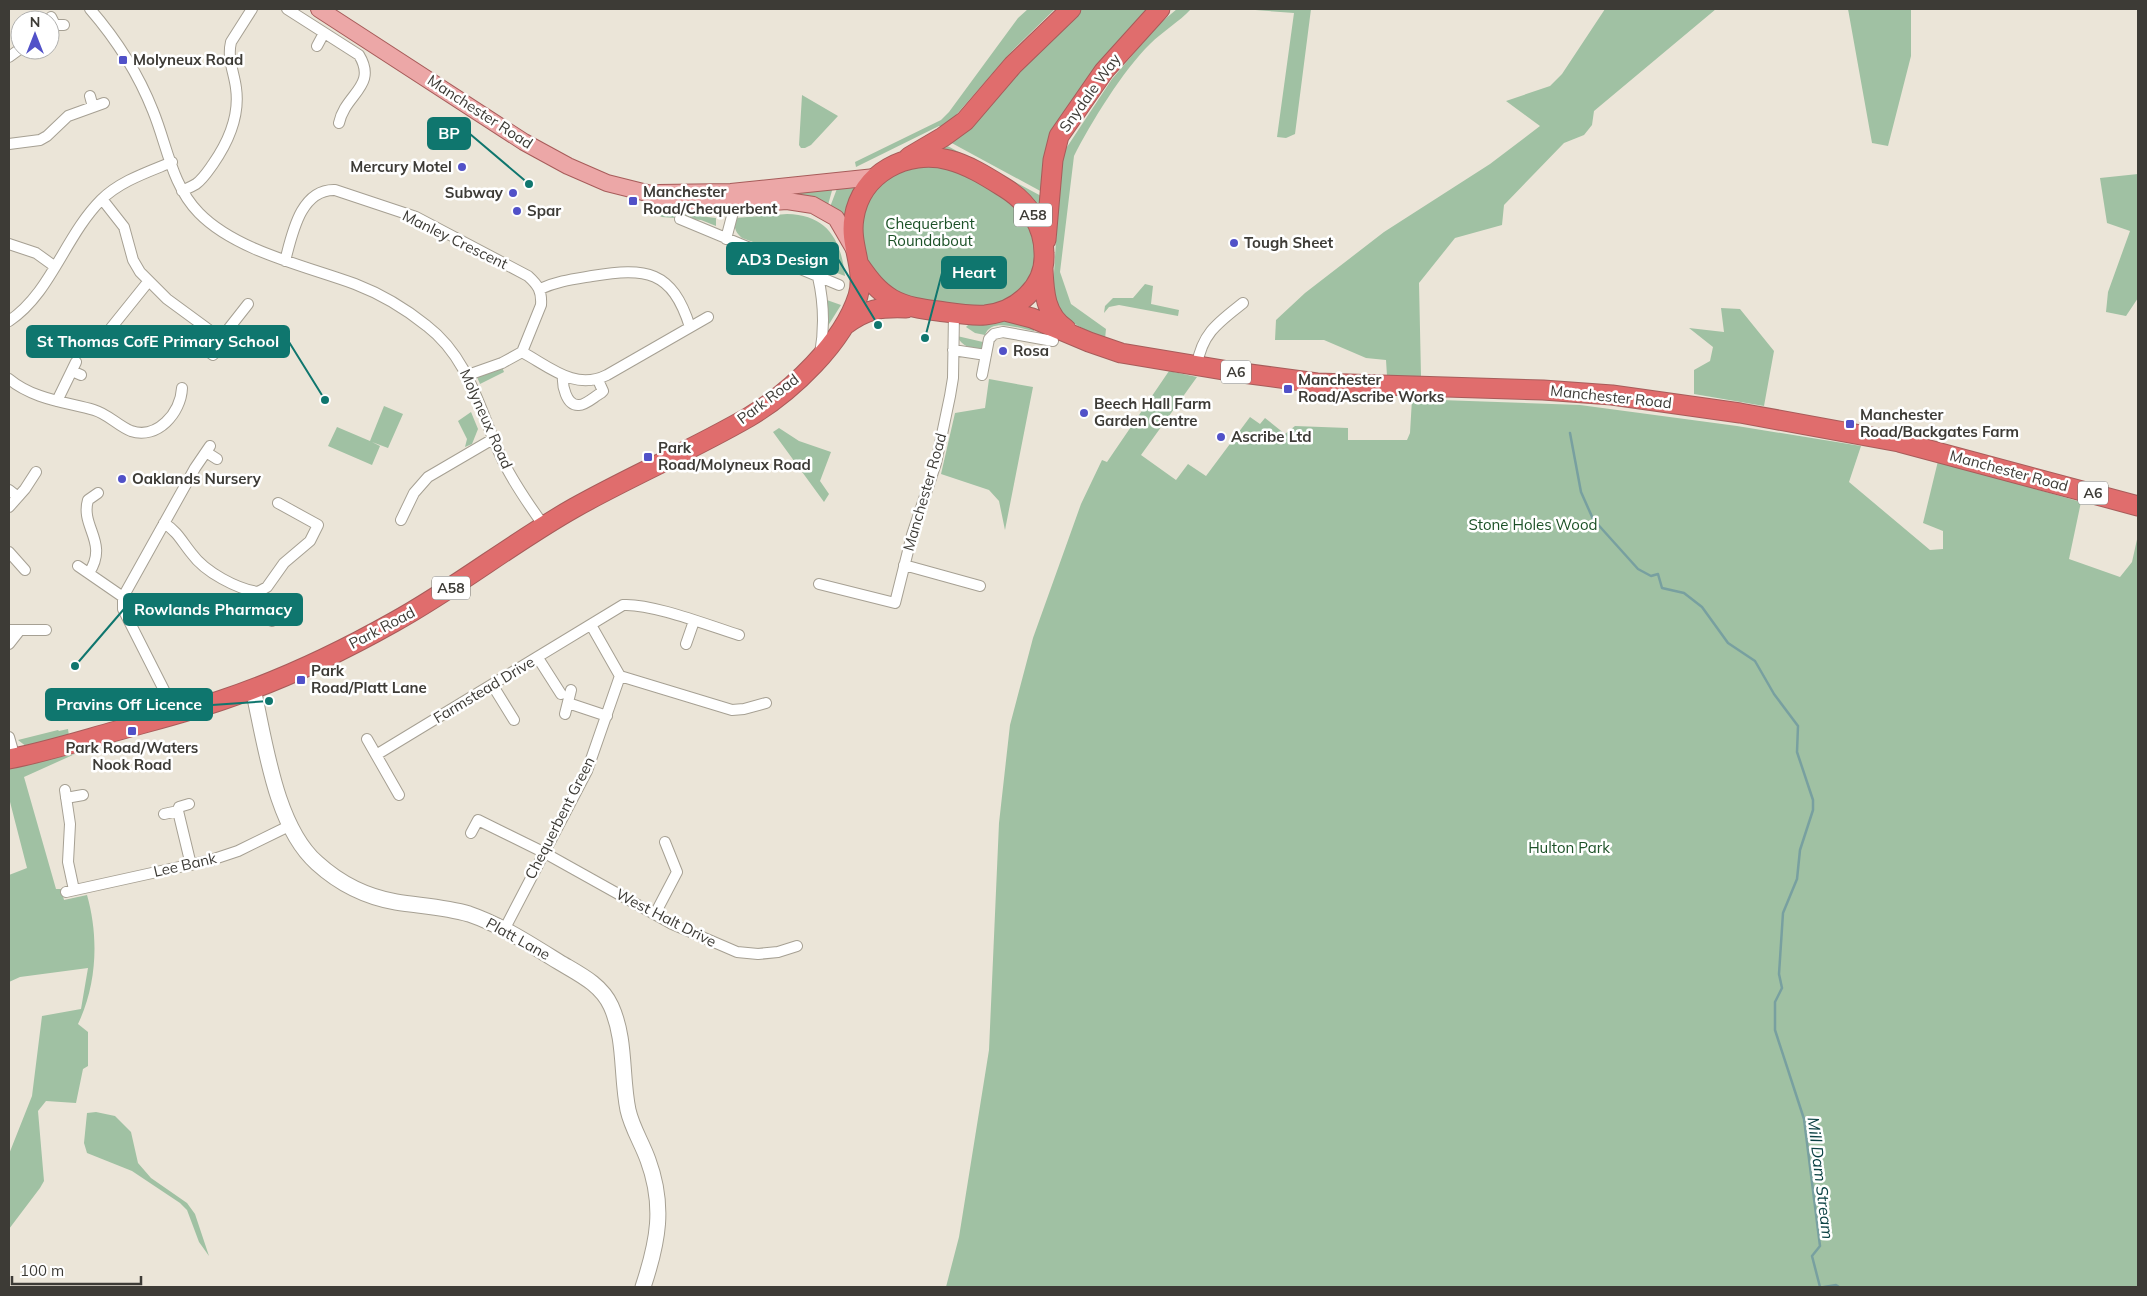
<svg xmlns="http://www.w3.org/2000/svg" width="2147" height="1296" font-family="Mulish,sans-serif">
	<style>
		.green { fill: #a0c1a3 }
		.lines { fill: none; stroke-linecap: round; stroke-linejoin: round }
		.stream { stroke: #78a0a0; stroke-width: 2.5 }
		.street-casing { stroke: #a6a093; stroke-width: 12 }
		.secondary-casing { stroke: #a6a093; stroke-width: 17 }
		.primary-casing { stroke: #a75c5a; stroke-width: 18 }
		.highway-casing { stroke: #a75c5a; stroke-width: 21 }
		.street { stroke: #fff; stroke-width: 10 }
		.secondary { stroke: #fff; stroke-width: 15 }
		.primary { stroke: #eca7a7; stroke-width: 16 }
		.highway { stroke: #e06d6d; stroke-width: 19 }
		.poi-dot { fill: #5151c8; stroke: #fff; stroke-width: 2 }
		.labels { text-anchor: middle; stroke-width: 5; stroke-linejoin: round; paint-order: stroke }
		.shield { fill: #fff; stroke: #777672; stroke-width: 1 }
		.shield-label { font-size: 14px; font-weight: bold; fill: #3d3b36 }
		.poi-label { font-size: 15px; font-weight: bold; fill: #3d3b36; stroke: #fff; text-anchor: start }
		.street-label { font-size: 15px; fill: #3d3b36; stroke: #fff }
		.park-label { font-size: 15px; fill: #1c5127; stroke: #fff }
		.water-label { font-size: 16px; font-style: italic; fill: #0a4143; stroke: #fff }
		.leader { fill: none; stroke: #0f766e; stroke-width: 2 }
		.callout-dot { fill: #0f766e; stroke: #fff; stroke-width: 2 }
		.callout { fill: #0f766e; stroke: #0f766e; stroke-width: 2 }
		.callout-label { font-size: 16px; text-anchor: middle; font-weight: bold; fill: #fff }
	</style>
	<rect width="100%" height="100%" fill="#ebe5d8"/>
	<path class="green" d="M 1028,9 L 1055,9 L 1013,50 L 956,115 L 941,127 L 939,126 L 856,167 L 855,162 L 941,120 L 949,112 L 1018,18 Z
		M 1080,9 L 1153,9 L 1091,79 L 1044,193 L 948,141 L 1068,19 Z
		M 1177,9 L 1191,9 C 1179,22 1163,31 1150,44 C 1124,69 1090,124 1074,156 L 1060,272 L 1071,304 L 1106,329 L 1105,339 C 1089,332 1065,322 1057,305 C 1055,300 1054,294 1053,289 L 1060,177 L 1065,150 L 1112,79 L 1159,24 Z
		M 1242,9 L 1311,9 L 1295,134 L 1286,138 L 1277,137 L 1294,13 Z
		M 1605,9 L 1716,9 L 1594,111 L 1592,125 L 1584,135 L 1564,143 L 1504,205 L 1502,225 L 1455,238 L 1419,283 L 1421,376 L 1387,376 L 1386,360 L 1366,358 L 1324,340 L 1275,340 L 1276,320 L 1305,293 L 1384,232 L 1490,164 L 1540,126 L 1506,101 L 1550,86 L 1562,74 Z
		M 1848,9 L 1911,9 L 1911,56 L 1888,146 L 1872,143 Z
		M 802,95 L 838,116 L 811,145 L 805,148 L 801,148 L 799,145 Z
		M 942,143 L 1043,197 L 1042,217 L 933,150 Z
		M 920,165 L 949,167 L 1003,195 L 1024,214 L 1035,237 L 1036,266 L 1024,289 L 1002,304 L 974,308 L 906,297 L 877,278 L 865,259 L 861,218 L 870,194 L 890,174 Z
		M 2138,174 L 2138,298 L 2126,316 L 2106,312 L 2108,292 L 2130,231 L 2107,223 L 2100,178 Z
		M 861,183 L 847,219 L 844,218 L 830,207 L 838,186 Z
		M 833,187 L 828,205 L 745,195 Z
		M 647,210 L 716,218 L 716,226 L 701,220 L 662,217 Z
		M 787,214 C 827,215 841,239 845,276 L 742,238 C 735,232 734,228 735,218 Z
		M 1145,284 L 1153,286 L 1151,304 L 1179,310 L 1178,316 L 1119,305 L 1109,307 L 1104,313 L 1105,306 L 1113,298 L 1133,298 Z
		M 824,299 L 841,305 L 826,329 Z
		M 1721,308 L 1740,309 L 1774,351 L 1764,406 L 1694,394 L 1694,370 L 1710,361 L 1713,347 L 1689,328 L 1724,332 Z
		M 1004,319 L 1035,325 L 1034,331 C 1020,329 991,317 985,335 L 975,333 L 966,327 L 969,324 Z
		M 957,336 L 983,342 L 982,350 C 971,348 962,347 957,336 Z
		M 502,367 L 504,372 L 480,384 L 477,377 Z
		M 1169,371 L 1197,377 L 1141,455 L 1176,480 L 1188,464 L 1206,476 L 1250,417 L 1260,424 L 1265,418 L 1285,434 L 1295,426 L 1348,428 L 1348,440 L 1407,440 L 1410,433 L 1412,399 L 1580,405 L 1737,426 L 1861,446 L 1849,482 L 1930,550 L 1943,549 L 1943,531 L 1923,523 L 1938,461 L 2081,502 L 2069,559 L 2120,577 L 2132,562 L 2138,535 L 2138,1287 L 946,1287 L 959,1237 L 989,1050 L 999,823 L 1010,725 L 1033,638 L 1081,504 L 1102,460 L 1107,462 Z
		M 989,379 L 1033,387 L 1005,530 L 999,501 L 989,490 L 941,474 L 955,413 L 985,408 Z
		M 384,406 L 403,414 L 388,448 L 372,442 L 380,446 L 372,465 L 328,446 L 337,427 L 370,441 Z
		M 471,412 L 478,429 L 472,444 L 465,447 L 467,439 L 458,421 Z
		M 779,428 L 799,441 L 831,452 L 820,481 L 829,494 L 824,502 L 773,432 Z
		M 68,729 L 69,736 L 27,747 L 18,740 L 58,730 L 59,731 Z
		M 75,754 L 24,777 L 56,889 L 61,889 L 64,900 L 87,895 C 99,937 97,984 78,1024 L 88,1032 L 88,1066 L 83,1069 L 76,1103 L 46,1101 L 38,1111 L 44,1181 L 40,1188 L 9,1229 L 9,1154 L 32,1096 L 42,1016 L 81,1009 L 88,968 L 20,977 L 9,982 L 9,875 L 27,868 L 9,798 L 9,767 Z
		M 96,1112 L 115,1116 L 131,1132 L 138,1163 L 151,1178 L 187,1203 L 195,1214 L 209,1256 L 199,1242 L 187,1210 L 180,1203 L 132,1171 L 87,1153 L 84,1143 L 87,1113 Z"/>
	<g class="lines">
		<path class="stream" d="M 1570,433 L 1581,492 L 1593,519 L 1638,569 L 1651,576 L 1658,574 L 1662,588 L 1684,593 L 1702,607 L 1728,643 L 1755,661 L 1774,694 L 1798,726 L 1797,752 L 1813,800 L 1813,810 L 1800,850 L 1797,879 L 1783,913 L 1779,974 L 1782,988 L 1775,1002 L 1775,1030 L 1804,1119 L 1820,1246 L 1812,1256 L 1820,1287
			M 1824,1287 L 1836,1285 L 1839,1287"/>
		<defs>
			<path id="street" d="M 90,9 C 116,39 138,73 153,111 C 167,145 172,186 199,213 C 236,251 306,266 355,284 C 381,294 406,309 427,326 C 470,359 480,412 502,459 C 513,482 529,505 544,526
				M 287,9 L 359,55 C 378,86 345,94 339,123
				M 51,17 L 55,25 L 64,25
				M 317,46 L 324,33
				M 9,57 L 20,49
				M 90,96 L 93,107
				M 9,144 L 40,140 L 47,136 L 68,116 L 104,103
				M 182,191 C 186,189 191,187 196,184 C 203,179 208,171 213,164 C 229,141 240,116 236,88 C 234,72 227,59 231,42 L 252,9
				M 102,199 L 124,227 L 133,260 L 140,272 L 167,299 L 212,332 L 220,334 L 226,332 L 248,304
				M 680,219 L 839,285
				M 726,239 L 732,216 L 732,201
				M 9,244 L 36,253 L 54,266
				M 285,261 C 292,235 300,189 335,190 L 416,217 L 528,276 C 538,285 542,291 541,305 L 522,352 L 502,363 L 468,375
				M 818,277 C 824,303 825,326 820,354
				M 540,289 C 557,281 574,279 592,276 C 646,267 672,270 690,327
				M 9,321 C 51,293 65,236 101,200 C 120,181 148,172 172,162
				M 103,338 L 148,282
				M 201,346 L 213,355 L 220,345 L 220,334
				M 953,350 L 986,355
				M 522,352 C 550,367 575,391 607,375 L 708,317
				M 1197,365 C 1202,333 1219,322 1243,303
				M 72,371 L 81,375
				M 563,375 C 562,385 566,406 579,405 C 586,405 595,396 601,393 L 603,391 L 598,380
				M 982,375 L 989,339 L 994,334 L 1003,332 L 1053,341
				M 9,379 C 33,399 65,402 94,410 C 108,414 118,426 131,431 C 157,440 181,413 182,388
				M 57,401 L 76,362
				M 206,452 L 217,459
				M 9,490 L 18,497
				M 9,507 L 25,489 L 36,472
				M 401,520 L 414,493 L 428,477 L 493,439
				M 164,523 C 178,532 182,542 192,554 C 205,572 237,589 258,592 L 267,587 L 284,563 L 310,541 L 318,525 L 278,503
				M 9,552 L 25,570
				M 904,565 L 980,586
				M 78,566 L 123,597 L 123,609 L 168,698 L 174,715
				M 89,573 C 109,542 80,527 88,500 L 98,493
				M 819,584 L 895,603 L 912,535 L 936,463 L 950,396 L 953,378 L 954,313
				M 260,591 L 264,608 L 272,621
				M 123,597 L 195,468 L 210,446
				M 591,625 L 620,676
				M 9,630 L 46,630
				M 9,644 L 20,630
				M 686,644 L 694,621
				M 538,658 L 561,694
				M 620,676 L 732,710 L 744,709 L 766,703
				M 493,686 L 514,720
				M 568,703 L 607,716
				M 565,714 L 571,690
				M 9,737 L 15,758
				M 367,739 L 399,795
				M 376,755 L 623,605 C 651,603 710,626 739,635
				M 65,790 L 70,824 L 68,862 L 74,890
				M 66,798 L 83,795
				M 189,804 L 179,807 L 178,811 L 191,865
				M 164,814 L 178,811
				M 471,833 L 478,820 L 543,852 L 672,924 L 737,952 L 758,954 L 778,952 L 797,946
				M 66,892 L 211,860 L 238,851 L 291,825
				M 655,914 L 677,872 L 665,842
				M 504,930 L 587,771 L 620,676"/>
			<path id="secondary" d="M 253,689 C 265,741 275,826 317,863 C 339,883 367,897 396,902 C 421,906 445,907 469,914 C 501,925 530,944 559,962 C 579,974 601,984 611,1006 C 626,1039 621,1076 628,1110 C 632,1128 642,1143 648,1160 C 665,1206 658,1242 643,1287"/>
			<path id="primary" d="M 319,9 L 524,142 L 568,166 L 607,183 L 651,194 L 677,203 L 732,205 L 787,201 L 813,205 L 836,218 L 854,249
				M 659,193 L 731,192 L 875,177"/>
			<path id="highway" d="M 909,157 L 943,137 L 965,121 L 1013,65 L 1071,9
				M 1046,240 L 1053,160 L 1059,136 L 1104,71 L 1160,9
				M 1043,269 C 1044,292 1045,315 1066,329
				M 1005,311 L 1032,318 L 1089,342 L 1121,353 L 1235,372 L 1317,383 L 1543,390 L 1612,395 L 1740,413 L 1899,442 L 2138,506
				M 845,325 C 867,309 879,307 906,308
				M 9,759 C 45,752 80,741 116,731 C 151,721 187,712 222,700 C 282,680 339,653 394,622 C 456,588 512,543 574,508 C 631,476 692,450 749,417 C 791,392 843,343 858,296 C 866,269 849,245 854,218 C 861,173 907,149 949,160 C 969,165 989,178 1005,188 C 1028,202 1044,226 1044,253 C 1046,286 1017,312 985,315 C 969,316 953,313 938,311 C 922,309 906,307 892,299 C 878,291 869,279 860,266"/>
		</defs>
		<use href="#street" class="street-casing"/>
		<use href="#secondary" class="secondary-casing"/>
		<use href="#primary" class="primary-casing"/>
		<use href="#highway" class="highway-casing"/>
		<use href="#street" class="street"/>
		<use href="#secondary" class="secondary"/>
		<use href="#primary" class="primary"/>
		<use href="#highway" class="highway"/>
	</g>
	<g class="poi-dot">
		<rect x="118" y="55" width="10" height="10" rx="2.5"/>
		<circle cx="462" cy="167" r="5"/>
		<circle cx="513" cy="193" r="5"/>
		<rect x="628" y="196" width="10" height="10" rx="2.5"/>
		<circle cx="517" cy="211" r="5"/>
		<circle cx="1234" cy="243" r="5"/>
		<circle cx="1003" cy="351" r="5"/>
		<rect x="1283" y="384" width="10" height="10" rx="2.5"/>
		<circle cx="1084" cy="413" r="5"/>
		<rect x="1845" y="419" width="10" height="10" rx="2.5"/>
		<circle cx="1221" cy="437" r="5"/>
		<rect x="643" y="452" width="10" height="10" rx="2.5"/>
		<circle cx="122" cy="479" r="5"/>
		<rect x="296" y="675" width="10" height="10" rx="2.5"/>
		<rect x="127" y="726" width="10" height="10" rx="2.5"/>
	</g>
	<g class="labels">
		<g class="shield">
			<rect x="1014" y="203.5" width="38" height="23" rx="4"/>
			<rect x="1221" y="360.5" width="30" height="23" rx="4"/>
			<rect x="2078" y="481.5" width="30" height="23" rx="4"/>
			<rect x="432" y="576.5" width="38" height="23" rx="4"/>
		</g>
		<g class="shield-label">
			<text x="1033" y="220">A58</text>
			<text x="1236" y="377">A6</text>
			<text x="2093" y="498">A6</text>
			<text x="451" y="593">A58</text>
		</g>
		<g class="poi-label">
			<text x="133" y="65">Molyneux Road</text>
			<text x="452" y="172" text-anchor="end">Mercury Motel</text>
			<text x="643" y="197">Manchester<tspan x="643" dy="17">Road/Chequerbent</tspan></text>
			<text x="503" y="198" text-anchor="end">Subway</text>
			<text x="527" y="216">Spar</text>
			<text x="1244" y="248">Tough Sheet</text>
			<text x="1013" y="356">Rosa</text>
			<text x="1298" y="385">Manchester<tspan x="1298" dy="17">Road/Ascribe Works</tspan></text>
			<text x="1094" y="409">Beech Hall Farm<tspan x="1094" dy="17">Garden Centre</tspan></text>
			<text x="1860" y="420">Manchester<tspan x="1860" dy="17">Road/Backgates Farm</tspan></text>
			<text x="1231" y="442">Ascribe Ltd</text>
			<text x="658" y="453">Park<tspan x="658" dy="17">Road/Molyneux Road</tspan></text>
			<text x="132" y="484">Oaklands Nursery</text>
			<text x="311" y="676">Park<tspan x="311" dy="17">Road/Platt Lane</tspan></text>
			<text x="132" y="753" text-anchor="middle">Park Road/Waters<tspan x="132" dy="17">Nook Road</tspan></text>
		</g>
		<g class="street-label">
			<text transform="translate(1090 93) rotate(-54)" y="5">Snydale Way</text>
			<text transform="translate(480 112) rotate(33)" y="5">Manchester Road</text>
			<text transform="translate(455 240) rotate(26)" y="5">Manley Crescent</text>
			<text transform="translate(1611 397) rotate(6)" y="5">Manchester Road</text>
			<text transform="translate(768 399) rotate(-37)" y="5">Park Road</text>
			<text transform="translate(486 419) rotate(66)" y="5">Molyneux Road</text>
			<text transform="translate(2009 471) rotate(15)" y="5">Manchester Road</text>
			<text transform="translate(925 492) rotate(-74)" y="5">Manchester Road</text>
			<text transform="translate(382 628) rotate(-28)" y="5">Park Road</text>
			<text transform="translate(484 690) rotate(-31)" y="5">Farmstead Drive</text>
			<text transform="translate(560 818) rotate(-63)" y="5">Chequerbent Green</text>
			<text transform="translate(185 865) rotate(-13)" y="5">Lee Bank</text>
			<text transform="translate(666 918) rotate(27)" y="5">West Halt Drive</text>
			<text transform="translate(518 939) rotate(29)" y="5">Platt Lane</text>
		</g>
		<g class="park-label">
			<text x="930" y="229">Chequerbent<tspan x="930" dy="17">Roundabout</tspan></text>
			<text x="1533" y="530">Stone Holes Wood</text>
			<text x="1569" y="853">Hulton Park</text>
		</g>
		<g class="water-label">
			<text transform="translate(1821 1178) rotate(83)" y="6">Mill Dam Stream</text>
		</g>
	</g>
	<path class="leader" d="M529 184L470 134M878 325L838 259M925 338L942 273M325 400L289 342M75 666L124 609M269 701L212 705"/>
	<g class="callout-dot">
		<circle cx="529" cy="184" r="5"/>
		<circle cx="878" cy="325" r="5"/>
		<circle cx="925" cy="338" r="5"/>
		<circle cx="325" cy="400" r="5"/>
		<circle cx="75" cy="666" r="5"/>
		<circle cx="269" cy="701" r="5"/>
	</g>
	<g class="callout">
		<rect x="428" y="118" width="42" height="31" rx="5"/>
		<rect x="727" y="243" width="111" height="31" rx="5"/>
		<rect x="942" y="257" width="64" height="31" rx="5"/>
		<rect x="27" y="326" width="262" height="31" rx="5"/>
		<rect x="124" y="594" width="178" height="31" rx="5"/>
		<rect x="46" y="689" width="166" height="31" rx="5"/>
	</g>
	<g class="callout-label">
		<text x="449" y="139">BP</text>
		<text x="783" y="265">AD3 Design</text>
		<text x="974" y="278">Heart</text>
		<text x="158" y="347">St Thomas CofE Primary School</text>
		<text x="213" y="615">Rowlands Pharmacy</text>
		<text x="129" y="710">Pravins Off Licence</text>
	</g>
	<rect width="2147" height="1296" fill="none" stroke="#3d3b36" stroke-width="20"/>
	<g transform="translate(35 35)"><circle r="24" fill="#ffffff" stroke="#b1b1af"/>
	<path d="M0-4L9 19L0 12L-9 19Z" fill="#5151c8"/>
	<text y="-8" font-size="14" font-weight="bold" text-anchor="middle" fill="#3d3b36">N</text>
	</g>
	<path d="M12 1276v8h129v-8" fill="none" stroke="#3d3b36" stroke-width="2.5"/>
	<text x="20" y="1276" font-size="15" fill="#3d3b36" stroke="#ffffff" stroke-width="4" paint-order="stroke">100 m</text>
</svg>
